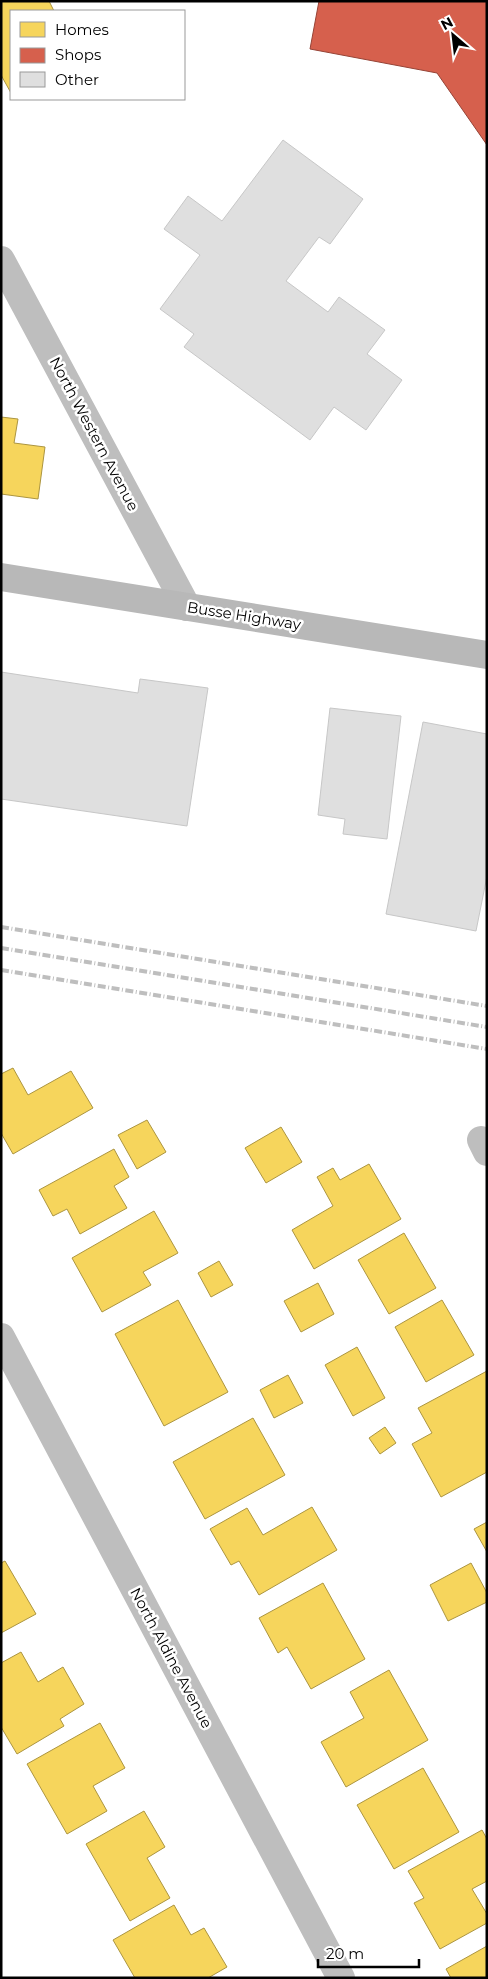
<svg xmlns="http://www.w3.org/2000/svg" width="488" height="1979" font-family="Montserrat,sans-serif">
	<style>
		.homes { fill: #f6d55c; stroke: #ac9540 }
		.shops { fill: #d6604d; stroke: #964336 }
		.building { fill: #dfdfdf; stroke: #c7c7c7 }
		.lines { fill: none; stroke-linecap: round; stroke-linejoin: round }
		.minor { stroke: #bebebe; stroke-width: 28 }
		.secondary { stroke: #b8b8b8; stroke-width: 28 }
		.rail { stroke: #bebebe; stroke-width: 4; stroke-dasharray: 8 2.5 1 2.5; stroke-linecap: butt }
		.labels { text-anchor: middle; stroke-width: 5; stroke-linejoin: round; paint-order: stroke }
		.street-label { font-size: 15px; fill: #000; stroke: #fff }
	</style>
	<rect width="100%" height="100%" fill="#fff"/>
	<path class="homes" d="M 1,1 L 49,1 L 54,11 L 11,11 L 11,93 L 1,75 Z
		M 1,417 L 18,419 L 14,443 L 45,447 L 38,499 L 1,494 Z
		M 13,1068 L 28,1095 L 71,1071 L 93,1108 L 13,1154 L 1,1133 L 1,1074 Z
		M 147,1120 L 166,1152 L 137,1169 L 118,1135 Z
		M 281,1127 L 302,1162 L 266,1183 L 245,1148 Z
		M 114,1149 L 129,1177 L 114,1186 L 127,1208 L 80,1234 L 67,1209 L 53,1216 L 39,1190 Z
		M 369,1164 L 401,1219 L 314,1269 L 292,1230 L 333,1206 L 317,1177 L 333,1168 L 340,1180 Z
		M 154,1211 L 178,1253 L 143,1272 L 151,1285 L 102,1312 L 72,1258 Z
		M 404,1233 L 436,1288 L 389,1314 L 358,1260 Z
		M 219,1261 L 233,1285 L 211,1297 L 198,1273 Z
		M 318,1283 L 334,1314 L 301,1332 L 284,1301 Z
		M 178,1300 L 228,1392 L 164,1426 L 115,1334 Z
		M 442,1300 L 474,1355 L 426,1382 L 395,1327 Z
		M 357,1347 L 385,1398 L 353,1416 L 325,1365 Z
		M 487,1371 L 487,1472 L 441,1497 L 412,1444 L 432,1433 L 418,1408 Z
		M 288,1375 L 303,1403 L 274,1418 L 260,1390 Z
		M 253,1418 L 285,1475 L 205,1519 L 173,1462 Z
		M 385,1427 L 396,1443 L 380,1454 L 369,1438 Z
		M 312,1507 L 337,1550 L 259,1595 L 239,1561 L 231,1565 L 210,1529 L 247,1508 L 263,1535 Z
		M 487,1522 L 487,1552 L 474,1529 Z
		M 5,1561 L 36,1614 L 1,1633 L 1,1563 Z
		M 471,1563 L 487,1593 L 487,1602 L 448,1621 L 430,1585 Z
		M 323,1583 L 365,1659 L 311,1689 L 287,1647 L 278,1653 L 259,1618 Z
		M 21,1652 L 38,1682 L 63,1667 L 84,1704 L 60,1719 L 64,1726 L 17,1754 L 1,1727 L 1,1663 Z
		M 389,1670 L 428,1740 L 346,1787 L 321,1742 L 364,1718 L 350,1692 Z
		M 100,1723 L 125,1768 L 93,1786 L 107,1811 L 67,1834 L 27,1764 Z
		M 423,1768 L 459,1832 L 394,1869 L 357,1805 Z
		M 144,1811 L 165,1847 L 147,1858 L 170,1898 L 130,1921 L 86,1844 Z
		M 482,1830 L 487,1839 L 487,1881 L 472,1889 L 487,1914 L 487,1923 L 440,1949 L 414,1903 L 424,1898 L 408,1871 Z
		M 174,1905 L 191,1935 L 204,1928 L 227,1967 L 208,1978 L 135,1978 L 113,1940 Z
		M 487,1946 L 487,1978 L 451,1978 L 446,1969 Z"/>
	<path class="shops" d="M 319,1 L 487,1 L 487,145 L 437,73 L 310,49 Z"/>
	<path class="building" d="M 283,140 L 363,199 L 330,244 L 319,237 L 286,281 L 328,312 L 339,297 L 385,330 L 367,354 L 402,380 L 366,430 L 334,407 L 310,440 L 184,347 L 194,334 L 160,309 L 200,255 L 164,229 L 188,196 L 222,221 Z
		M 1,672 L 138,693 L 140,679 L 208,688 L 187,826 L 1,799 Z
		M 330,708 L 401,716 L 387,839 L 343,834 L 345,819 L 318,815 Z
		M 423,722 L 487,734 L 487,876 L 476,931 L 386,914 Z"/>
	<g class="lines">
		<path class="minor" d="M 1,260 L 187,607
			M 481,1140 L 487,1152
			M 1,1337 L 341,1978"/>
		<path class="secondary" d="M 1,577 L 487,655"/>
		<path class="rail" d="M 1,927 L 487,1006
			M 1,948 L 487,1027
			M 1,970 L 487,1049"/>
	</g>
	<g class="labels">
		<g class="street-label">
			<text transform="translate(94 434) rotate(62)" y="5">North Western Avenue</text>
			<text transform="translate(244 616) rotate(9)" y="5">Busse Highway</text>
			<text transform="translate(171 1658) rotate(62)" y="5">North Aldine Avenue</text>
		</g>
	</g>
	<rect width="488" height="1979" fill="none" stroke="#000000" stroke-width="5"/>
	<rect x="10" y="10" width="175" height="90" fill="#ffffff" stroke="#999999"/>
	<rect x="20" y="22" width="25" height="15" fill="#f6d55c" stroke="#999999"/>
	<text x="55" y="35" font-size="15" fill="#000000">Homes</text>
	<rect x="20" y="48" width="25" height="15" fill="#d6604d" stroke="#999999"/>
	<text x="55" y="60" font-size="15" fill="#000000">Shops</text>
	<rect x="20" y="72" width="25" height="15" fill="#dfdfdf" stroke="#999999"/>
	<text x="55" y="85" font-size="15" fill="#000000">Other</text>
	<g transform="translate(453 35) rotate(332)" stroke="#ffffff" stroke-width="4" paint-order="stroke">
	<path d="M0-4L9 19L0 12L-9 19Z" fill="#000000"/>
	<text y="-8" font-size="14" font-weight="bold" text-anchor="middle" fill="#000000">N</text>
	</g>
	<path d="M318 1959v8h101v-8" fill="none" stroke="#000000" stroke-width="2.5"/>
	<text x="326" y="1959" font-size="15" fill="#000000" stroke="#ffffff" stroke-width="4" paint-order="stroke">20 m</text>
</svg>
